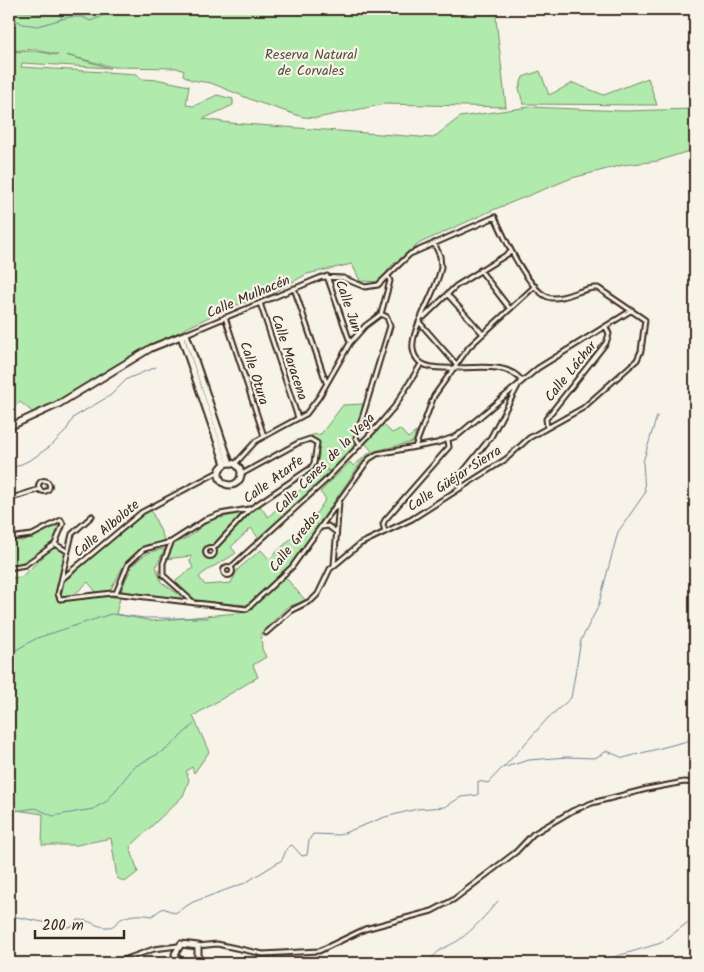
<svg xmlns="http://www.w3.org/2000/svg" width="704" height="972" font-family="Kalam,sans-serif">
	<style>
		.green { fill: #b1eaad; stroke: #768a66 }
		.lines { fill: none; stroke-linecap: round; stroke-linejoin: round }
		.stream { stroke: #6f8399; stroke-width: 1 }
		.street-casing { stroke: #3b2a1e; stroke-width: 7 }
		.secondary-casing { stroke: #3b2a1e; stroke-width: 9 }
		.street { stroke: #f7f3e8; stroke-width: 3 }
		.secondary { stroke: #f7f3e8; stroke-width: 5 }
		.labels { text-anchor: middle; stroke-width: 4.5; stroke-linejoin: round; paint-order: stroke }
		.park-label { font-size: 14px; fill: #53503b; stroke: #f7f3e8 }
		.street-label { font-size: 14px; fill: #3b2a1e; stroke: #f7f3e8 }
	</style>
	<rect width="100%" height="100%" fill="#f7f3e8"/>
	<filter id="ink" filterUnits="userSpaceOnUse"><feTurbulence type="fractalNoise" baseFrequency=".02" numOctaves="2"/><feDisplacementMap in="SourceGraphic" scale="10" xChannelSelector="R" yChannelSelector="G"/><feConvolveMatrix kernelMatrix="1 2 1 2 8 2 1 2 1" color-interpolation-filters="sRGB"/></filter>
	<g filter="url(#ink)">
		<path class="green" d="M 57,9 L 499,9 L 496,19 L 506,107 L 385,104 L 317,118 L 303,117 L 257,102 L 211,83 L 191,80 L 183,75 L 184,71 L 177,68 L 113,67 L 66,55 L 110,68 L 22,63 L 21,67 L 137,74 L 141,79 L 161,80 L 189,86 L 186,105 L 194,106 L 217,95 L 233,99 L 233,105 L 203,119 L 230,123 L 407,136 L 433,138 L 460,117 L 529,107 L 624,111 L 695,109 L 695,149 L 658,161 L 623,165 L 572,178 L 493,210 L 420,243 L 392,265 L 379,282 L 360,281 L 352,264 L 307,274 L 267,296 L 227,308 L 163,340 L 35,414 L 20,402 L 9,411 L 9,52 L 34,51 L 58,55 L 34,49 L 9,51 L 9,11 L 47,13 Z
			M 540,71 L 549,95 L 573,83 L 604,95 L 648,78 L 657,105 L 523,104 L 519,88 L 523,77 Z
			M 364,404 L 352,451 L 331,471 L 316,466 L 319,457 L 318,441 L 311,438 L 312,435 L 321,434 L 343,405 Z
			M 383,424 L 392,433 L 400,429 L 408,438 L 416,432 L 413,442 L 375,451 L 362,461 L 292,563 L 247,605 L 198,601 L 173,583 L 193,568 L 190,562 L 191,556 L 166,559 L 174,544 L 190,536 L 208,521 L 244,512 L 212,545 L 205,547 L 202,552 L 205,557 L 212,558 L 216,554 L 216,548 L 242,520 L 260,506 L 268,517 C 281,504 297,495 309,481 L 301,478 L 315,468 L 330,472 L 259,539 L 251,528 L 231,547 L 236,553 C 224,562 211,566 199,577 L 205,585 L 231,583 L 238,569 L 261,550 L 269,559 L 313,518 L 326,499 L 320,492 L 350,462 L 353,466 L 372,451 L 365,443 Z
			M 151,510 L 166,543 L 146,545 L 125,563 L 110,591 L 97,593 L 88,582 L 76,593 L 79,597 L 65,599 L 61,595 L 64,582 L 135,519 Z
			M 58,523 L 61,525 C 59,530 58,536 54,540 C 44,551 24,565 9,565 L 9,540 L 22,541 Z
			M 54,547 L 64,551 L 66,556 L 56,594 L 59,602 L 107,596 L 120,598 L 116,614 L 152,621 L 248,612 L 285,577 L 306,601 L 287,607 L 261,634 L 262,649 L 266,657 L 253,665 L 258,677 L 193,716 L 209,752 L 194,773 L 192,767 L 186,771 L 189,780 L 183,796 L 130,847 L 138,872 L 125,882 L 117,878 L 111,838 L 77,845 L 42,845 L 43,814 L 9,809 L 9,578 L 21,577 Z
			M 165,549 L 156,566 L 161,582 L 181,596 L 178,599 L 121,591 C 131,567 137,552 165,549 Z"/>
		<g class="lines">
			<path class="stream" d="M 9,16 L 23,24 L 38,26 L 69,17 L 83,17 L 90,21 L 101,17 L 109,9
				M 61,18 L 64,9
				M 9,470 L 32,459 L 52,445 L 65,432 L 74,417 L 111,395 L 127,379 L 156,367
				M 9,654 L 37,638 L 111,614 L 145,618 L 208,618
				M 504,767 L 548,718 L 571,698 L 581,640 L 598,607 L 618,532 L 645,493 L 643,462 L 657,416
				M 9,812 L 36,808 L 53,816 L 93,809 L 107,801 L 134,767 L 167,749 L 194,724
				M 9,920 L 17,917 L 68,927 L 73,926 L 78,920 C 90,919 97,928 108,927 C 115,927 116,922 121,919 C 131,914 142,914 152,916 L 163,908 L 175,913 L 193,902 L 245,883 L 282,860 L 287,848 L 292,845 L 302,856 L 307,855 L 309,840 L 313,834 L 339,835 L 385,817 L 417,809 L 445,807 L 461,797 L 478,795 L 478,781 L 488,783 L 502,768 L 529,760 L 567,757 L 595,758 L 607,751 L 623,758 L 695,739
				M 428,963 C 441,946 443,950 459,940 C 474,929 486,915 498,901
				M 594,963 L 661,943 L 695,917"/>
			<defs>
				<path id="street" d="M 434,243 L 440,256 L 441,267 C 438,290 410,329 413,349 C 418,389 498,349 521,380 L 491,437 L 459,477 L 457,482 L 460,487
					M 480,270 L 510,309
					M 327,276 L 350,342
					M 294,288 L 326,382
					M 447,294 L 483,334
					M 260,303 L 298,418
					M 381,314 L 390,281 L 388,276
					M 225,317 L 264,436
					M 424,317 L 456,286 L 511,252
					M 420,323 L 456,364
					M 186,334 L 322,277 L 343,278 L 365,287 L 378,285 L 410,254 L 495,217 C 503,235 531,297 552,298 C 568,299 582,287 598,288 L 645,320 L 641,351 L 637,360 L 583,408 L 529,438 L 506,459 L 412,519 L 360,544 L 330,569 L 318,594 L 312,600 L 292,610 L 266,633
					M 547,427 L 546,419 L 606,343 L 609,334 L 606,327
					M 360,444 L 356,438 L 390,326 L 387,317 L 381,314
					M 415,447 L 434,396 L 469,347 L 535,286
					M 235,464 L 256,441 L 306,414 L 319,397 L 350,343 L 365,326 L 381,314
					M38.5 486a5.5 5.5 0 1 1 11 0a5.5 5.5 0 1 1-11 0Z
					M 9,499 L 40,489
					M 92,516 L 72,534 L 58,594 L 60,599 L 112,593 L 247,609 L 292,567 L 369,459 L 377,454 L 437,443 L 457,436 L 538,368 L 632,310
					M 322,527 L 328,526 L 336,532
					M 385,532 L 383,524 L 385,520 L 449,447 L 448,440
					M 9,538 L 32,535 L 61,520 L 63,524 L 55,544
					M 171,543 L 163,563 L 163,575 L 194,603
					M 55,544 L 67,551
					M205.5 552a4.5 4.5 0 1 1 9 0a4.5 4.5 0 1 1-9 0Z
					M 213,549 L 250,509 L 311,468 L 314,463 L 317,443 L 310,439 L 298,443 L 240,475
					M 334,565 L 339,502
					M223.5 571a4.5 4.5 0 1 1 9 0a4.5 4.5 0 1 1-9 0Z
					M 231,567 L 324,482 L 377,427 L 395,406 L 421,364
					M 9,568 L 25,565 L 55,544
					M 63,578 L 142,512 L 220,471
					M 116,593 L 128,564 L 144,549 L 171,542 L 207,519 L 220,514 L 249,509
					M 198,946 L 217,944 L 263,954 L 319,951 L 365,929 L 432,911 L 453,900 L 516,852 L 533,834 L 572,811 L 592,803 L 647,789 L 684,782 L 695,783
					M 195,961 L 228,963
					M 115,963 L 154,949 L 178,946"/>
				<path id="secondary" d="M 181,336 L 225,464
					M 9,427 L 57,405 L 151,348 L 186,334 L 230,463
					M219 474a11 11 0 1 1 22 0a11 11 0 1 1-22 0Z
					M 158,963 L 177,960
					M 180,963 L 175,954 L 181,944 L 198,946 L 198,956 L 193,963"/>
			</defs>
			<use href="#street" class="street-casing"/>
			<use href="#secondary" class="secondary-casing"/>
			<use href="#street" class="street"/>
			<use href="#secondary" class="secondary"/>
		</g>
	</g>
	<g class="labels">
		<g class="park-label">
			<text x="311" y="59">Reserva Natural<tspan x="311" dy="16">de Corvales</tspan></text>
		</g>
		<g class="street-label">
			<text transform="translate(248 296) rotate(-23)" y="5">Calle Mulhacén</text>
			<text transform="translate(349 306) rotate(71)" y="5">Calle Jun</text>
			<text transform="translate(290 357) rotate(72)" y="5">Calle Maracena</text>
			<text transform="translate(570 371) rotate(-51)" y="5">Calle Láchar</text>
			<text transform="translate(255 373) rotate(72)" y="5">Calle Otura</text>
			<text transform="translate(324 463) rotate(-45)" y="5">Calle Cenes de la Vega</text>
			<text transform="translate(454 478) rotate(-33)" y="5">Calle Güéjar Sierra</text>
			<text transform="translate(273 479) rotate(-36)" y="5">Calle Atarfe</text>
			<text transform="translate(106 528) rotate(-40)" y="5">Calle Albolote</text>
			<text transform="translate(294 541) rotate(-52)" y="5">Calle Gredos</text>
		</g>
	</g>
	<rect width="704" height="972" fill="none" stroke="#f7f3e8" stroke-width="30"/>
	<rect x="15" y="15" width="674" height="942" fill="none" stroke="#3b2a1e" stroke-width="2" filter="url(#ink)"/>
	<path d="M35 930v8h89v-8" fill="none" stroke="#3b2a1e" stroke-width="2.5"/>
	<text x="42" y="930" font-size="15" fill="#3b2a1e" stroke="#f7f3e8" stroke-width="4" paint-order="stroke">200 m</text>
</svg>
